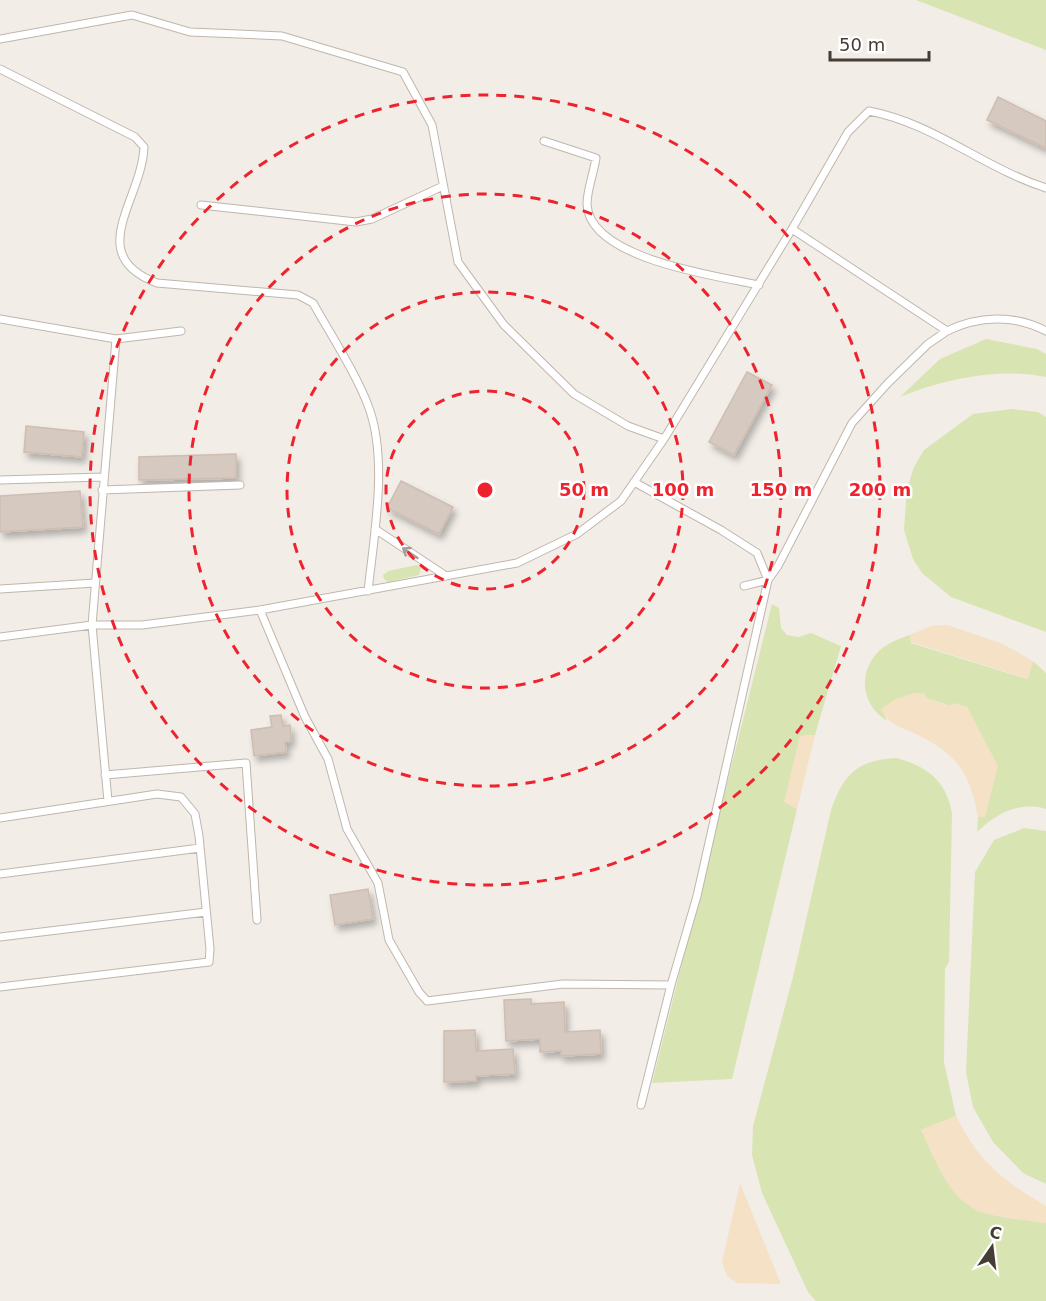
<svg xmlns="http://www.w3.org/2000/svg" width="1046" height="1301" font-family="'DejaVu Sans',sans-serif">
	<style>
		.green { fill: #d8e5b2 }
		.sand { fill: #f5e1c5 }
		.building { fill: #d6c9c0; stroke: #cebdb1; stroke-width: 1.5; filter: url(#shadow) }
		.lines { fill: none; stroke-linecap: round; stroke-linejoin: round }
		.lane-casing { stroke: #c0b6ad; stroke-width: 9 }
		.lane { stroke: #fff; stroke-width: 7 }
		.oneway { stroke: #a29e9a }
		.ring { fill: none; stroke: #ee232d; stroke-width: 3; stroke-dasharray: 10 8 }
		.centre { fill: #ee232d; stroke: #fff; stroke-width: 3 }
		.ring-label { font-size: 18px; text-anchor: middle; font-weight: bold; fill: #ee232d; stroke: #fff; stroke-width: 5; stroke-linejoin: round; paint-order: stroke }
	</style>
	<defs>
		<filter id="shadow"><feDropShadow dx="3.5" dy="5.5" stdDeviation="3" flood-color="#0004"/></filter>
	</defs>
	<rect width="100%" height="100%" fill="#f2ede7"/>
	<path class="green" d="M 916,0 L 1046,0 L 1046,51 L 1046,50 Z
		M 986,339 L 1037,349 L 1046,354 L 1046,377 C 1001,367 942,379 900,397 L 940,359 Z
		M 1012,409 L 1038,412 L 1046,417 L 1046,632 L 951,597 L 922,573 L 913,559 L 904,530 L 907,488 L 914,467 L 924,450 L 973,414 Z
		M 417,565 L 421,568 L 419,575 L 388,582 L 384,579 L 383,575 L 388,571 Z
		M 772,604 L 779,608 L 781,628 L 787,635 L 799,637 L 811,633 L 841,646 L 815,735 L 801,736 L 785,802 L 797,809 L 732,1079 L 652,1083 Z
		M 910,635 L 911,643 L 1027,679 L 1033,661 L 1046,673 L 1046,809 C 1019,801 996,814 977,832 L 978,817 L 985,816 L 950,706 C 921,696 908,690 882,709 L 887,721 C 861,705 857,672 880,650 C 888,643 900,638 910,635 Z
		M 897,758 C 927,767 946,780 952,813 L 949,962 L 945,969 L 944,1062 L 956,1116 L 921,1130 L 978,1211 L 1046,1223 L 1046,1301 L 816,1301 L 808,1292 L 762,1193 L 752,1155 L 753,1126 L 794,973 L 831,810 C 844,773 858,760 897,758 Z
		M 1024,828 L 1046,831 L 1046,1184 L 1023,1173 L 993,1142 L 973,1107 L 966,1072 L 975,872 L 994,840 Z"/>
	<path class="sand" d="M 947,625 L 1003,644 L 1033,661 L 1028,679 L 911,642 L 910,635 L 931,626 Z
		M 913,693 L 924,693 L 927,698 L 949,706 L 954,703 L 967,707 L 998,766 L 985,817 L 978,817 C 969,768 954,751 909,731 C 896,725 888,723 881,709 L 896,699 Z
		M 815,735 L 797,809 L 784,802 L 800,736 Z
		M 956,1116 C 979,1162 1002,1180 1046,1206 L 1046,1223 C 1027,1220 993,1218 976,1210 C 946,1194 935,1159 921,1130 Z
		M 740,1183 L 781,1284 L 737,1283 L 727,1276 L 722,1262 Z"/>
	<path class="building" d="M 998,97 L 1046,121 L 1046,148 L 987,120 Z
		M 747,372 L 772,385 L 734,455 L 709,442 Z
		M 26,426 L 84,432 L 82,457 L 24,452 Z
		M 236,454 L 236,478 L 139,480 L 139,457 Z
		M 401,481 L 453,507 L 439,534 L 387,508 Z
		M 80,491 L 83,527 L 0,532 L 0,496 Z
		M 281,715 L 283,726 L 290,725 L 291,741 L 285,742 L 286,752 L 254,756 L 251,730 L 272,727 L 270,716 Z
		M 368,889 L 373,919 L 335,925 L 330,895 Z
		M 531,999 L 531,1004 L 564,1002 L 565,1032 L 600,1030 L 601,1054 L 561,1056 L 561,1051 L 540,1052 L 540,1039 L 506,1041 L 504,1000 Z
		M 475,1030 L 476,1051 L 513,1049 L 515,1074 L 476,1076 L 476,1081 L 444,1082 L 444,1031 Z"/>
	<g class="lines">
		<defs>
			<path id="lane" d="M 0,39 L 132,15 L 190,32 L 282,36 L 403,72 L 432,125 L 458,262 L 504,325 L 574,394 L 628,426 L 664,439 L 792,229 L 947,331 L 928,344 L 888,383 L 852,423 L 778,566 L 768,580 L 697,896 L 671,985 L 641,1105
				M 0,69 L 135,137 L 144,147 C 142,200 83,255 157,283 L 298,295 L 313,303 C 331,335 357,375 369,408 C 388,460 374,536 368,591
				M 544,141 L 596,158 C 594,172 587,190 587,204 C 589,259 717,276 759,285
				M 201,205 L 356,222 L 372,219 L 443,186
				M 792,229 L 848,132 L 869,111 C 933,123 984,168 1046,188
				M 0,319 L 116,339 L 181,331
				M 947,331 C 978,316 1014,314 1046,331
				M 0,480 L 103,477
				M 634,482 L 721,530 L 757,553 L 768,580 L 744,586
				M 102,490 L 240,485
				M 375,529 L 446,576
				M 0,589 L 95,583
				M 260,610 L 305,717 L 328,759 L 347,829 L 378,883 L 389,940 L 419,992 L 427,1001 L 563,984 L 671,985
				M 0,637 L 92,625 L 142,625 L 260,610 L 517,563 L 577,534 L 621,501 L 664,439
				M 105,775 L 246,763 L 257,920
				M 108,801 L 92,625 L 116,339
				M 0,818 L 157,794 L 181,797 L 195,814 L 199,836 L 210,949 L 209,962 L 0,987
				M 0,874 L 200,848
				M 0,937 L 206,912"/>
		</defs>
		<use href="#lane" class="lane-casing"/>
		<use href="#lane" class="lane"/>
	</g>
	<defs><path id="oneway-shaft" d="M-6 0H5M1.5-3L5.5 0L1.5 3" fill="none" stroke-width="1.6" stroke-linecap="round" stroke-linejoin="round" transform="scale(1.5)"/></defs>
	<use class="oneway" href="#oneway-shaft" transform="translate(410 553) rotate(-146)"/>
	<g class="ring">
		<circle cx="485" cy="490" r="99"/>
		<circle cx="485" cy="490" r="198"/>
		<circle cx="485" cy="490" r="296"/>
		<circle cx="485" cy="490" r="395"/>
	</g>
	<circle cx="485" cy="490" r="9" class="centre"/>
	<g class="ring-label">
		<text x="584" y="496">50 m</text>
		<text x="683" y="496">100 m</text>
		<text x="781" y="496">150 m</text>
		<text x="880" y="496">200 m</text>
	</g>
	<g transform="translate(992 1247) rotate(14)" stroke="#ffffff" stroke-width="4.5" paint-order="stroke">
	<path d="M0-4.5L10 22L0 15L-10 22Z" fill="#453c36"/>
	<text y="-9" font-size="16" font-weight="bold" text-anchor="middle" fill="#453c36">С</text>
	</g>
	<path d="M830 51v9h99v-9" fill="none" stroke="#453c36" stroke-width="3"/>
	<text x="839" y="51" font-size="18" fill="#453c36" stroke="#ffffff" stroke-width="4.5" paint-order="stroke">50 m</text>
</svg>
